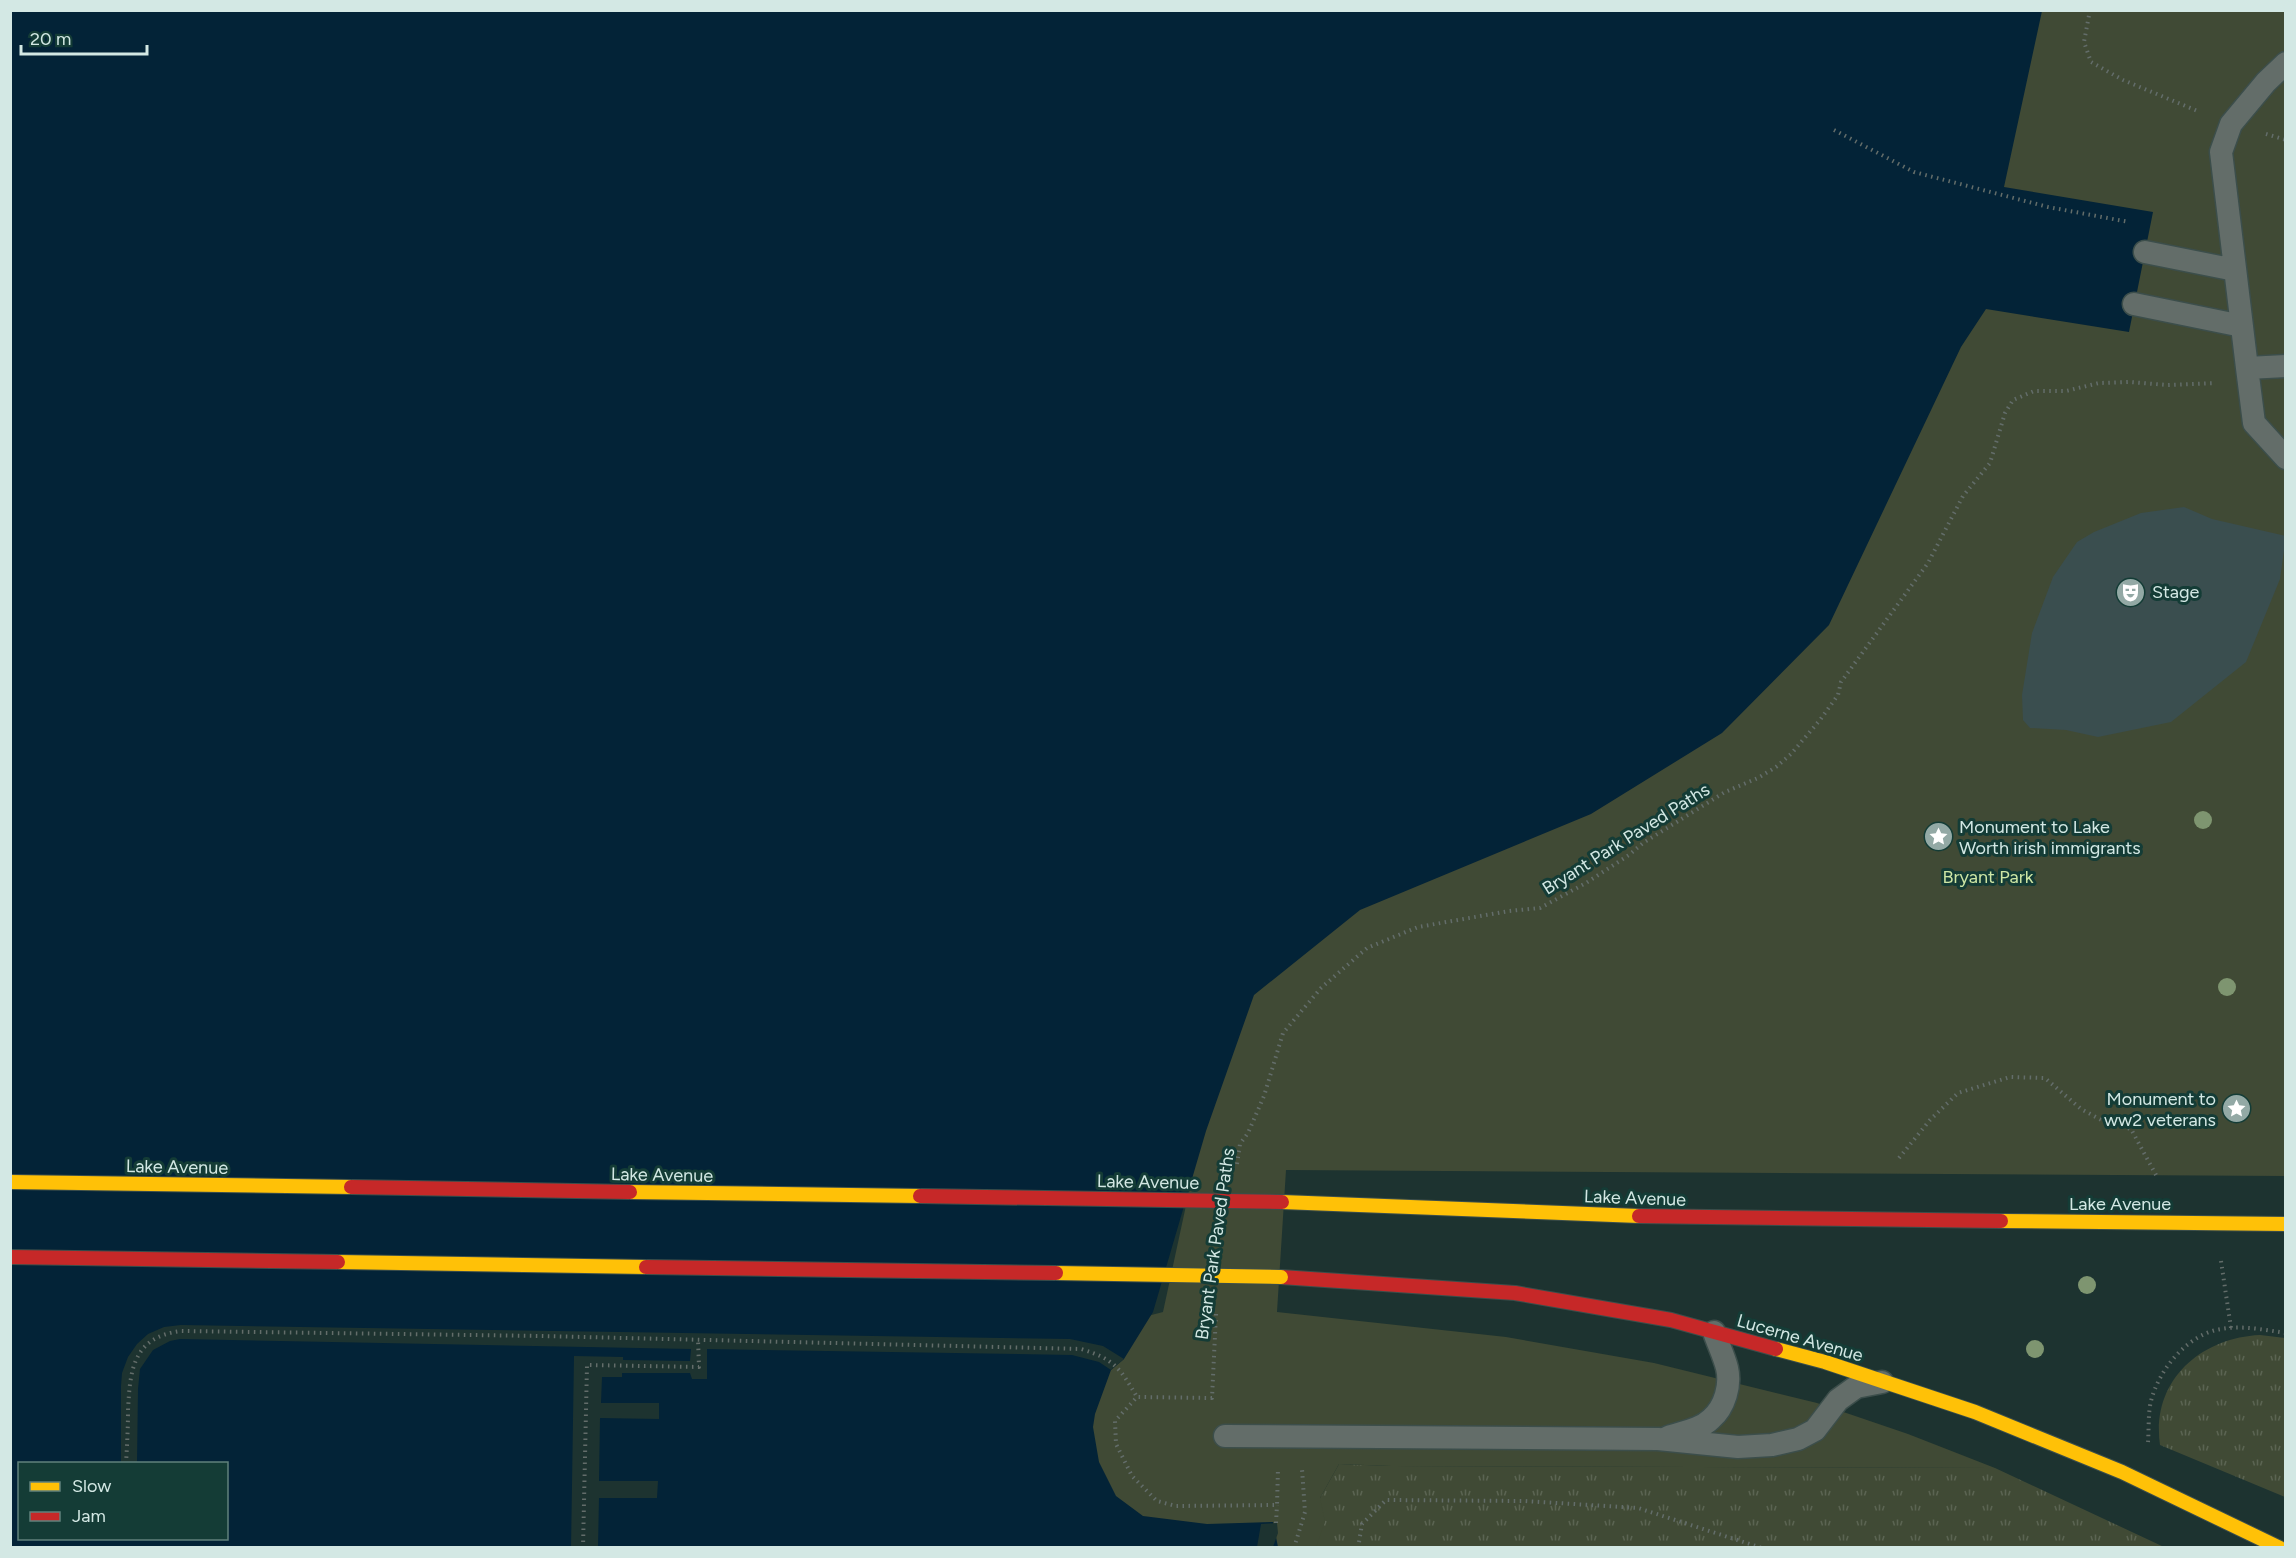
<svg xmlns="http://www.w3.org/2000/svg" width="2296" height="1558" font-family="Figtree,sans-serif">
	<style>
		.grass { fill: url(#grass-tufts) }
		.park { fill: #404a35 }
		.water { fill: #032337; fill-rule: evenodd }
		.pier { fill: #1d3330 }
		.building { fill: #3a4e4f }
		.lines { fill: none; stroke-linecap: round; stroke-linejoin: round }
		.lane-casing { stroke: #3c4e4b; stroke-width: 25 }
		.slow-casing { stroke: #3c4e4b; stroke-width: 16 }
		.jam-casing { stroke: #3c4e4b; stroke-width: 16 }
		.path { stroke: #636d6a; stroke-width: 4; stroke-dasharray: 1.5 4.5; stroke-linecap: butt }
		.lane { stroke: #636d69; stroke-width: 22 }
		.slow { stroke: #ffc107; stroke-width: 14 }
		.jam { stroke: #c62828; stroke-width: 14 }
		.slow-bridge-casing { stroke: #3c4e4b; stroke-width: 16; stroke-linecap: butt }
		.jam-bridge-casing { stroke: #3c4e4b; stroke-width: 16; stroke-linecap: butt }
		.slow-bridge { stroke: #ffc107; stroke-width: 14 }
		.jam-bridge { stroke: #c62828; stroke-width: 14 }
		.tree { fill: #7e9570 }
		.labels { text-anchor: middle; stroke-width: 6; stroke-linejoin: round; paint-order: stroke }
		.poi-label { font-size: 18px; fill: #d3e8e4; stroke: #143c36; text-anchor: start }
		.street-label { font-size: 18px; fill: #d3e8e4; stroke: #143c36 }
		.park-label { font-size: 18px; fill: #cee6a5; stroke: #143c36 }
	</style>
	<defs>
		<pattern id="grass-tufts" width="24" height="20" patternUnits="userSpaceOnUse" patternTransform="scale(1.5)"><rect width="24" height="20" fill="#404a35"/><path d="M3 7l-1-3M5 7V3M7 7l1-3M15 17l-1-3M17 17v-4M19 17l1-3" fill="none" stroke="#5b6452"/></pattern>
	</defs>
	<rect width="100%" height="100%" fill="#1d3330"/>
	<path class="grass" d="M 2260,1335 L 2285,1338 L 2285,1497 L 2160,1445 C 2151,1382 2199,1338 2260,1335 Z
		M 1339,1464 L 1391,1466 L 1995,1468 L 2164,1547 L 1278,1548 L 1320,1498 Z"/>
	<path class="park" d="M 2010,11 L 2285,11 L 2285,1176 L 1286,1170 L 1277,1312 L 1506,1337 L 1654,1363 L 1817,1403 L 1908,1434 L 1995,1468 L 1391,1466 L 1339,1464 L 1320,1498 L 1325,1522 L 1316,1547 L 1212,1547 L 1123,1534 L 1057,1485 L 1064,1433 L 725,1406 L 702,1547 L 545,1548 L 545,1382 L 181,1383 L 172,1463 L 86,1464 L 85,1367 L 90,1334 L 151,1311 L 1136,1319 L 1163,1312 L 1220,1048 L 1224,1016 L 1267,965 L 1295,951 L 1315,931 L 1353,904 L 1368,902 L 1463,839 L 1516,812 L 1569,814 L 1625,784 L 1678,743 L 1710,732 L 1807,639 L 1831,608 L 1856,550 L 1923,415 L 1950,354 L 1963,287 L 1964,269 L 1962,246 L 1973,211 L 1786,146 L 1832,108 L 1976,163 L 1985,133 Z"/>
	<path class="water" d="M 11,11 L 2042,11 L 2004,187 L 2153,212 L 2129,332 L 1986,309 L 1961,347 L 1829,625 L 1722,733 L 1591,814 L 1360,910 L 1254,995 L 1206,1131 L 1153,1312 L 1124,1359 L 1111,1370 L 1095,1414 L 1093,1427 L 1099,1462 L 1116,1496 L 1143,1516 L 1207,1524 L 1273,1522 L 1278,1547 L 11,1548 ZM 20,1464 L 226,1464 L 226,1538 L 20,1538 Z"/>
	<path class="pier" d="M 181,1325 L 1070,1339 L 1103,1346 L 1124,1359 L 1111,1370 L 1099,1362 L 1072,1355 L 707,1349 L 707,1379 L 692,1379 L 690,1373 L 622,1373 L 622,1377 L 602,1377 L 601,1403 L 659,1403 L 659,1419 L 600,1418 L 599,1481 L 658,1481 L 657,1498 L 599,1498 L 598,1547 L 571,1548 L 574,1356 L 623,1357 L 623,1360 L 690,1361 L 691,1349 L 180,1339 L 170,1341 L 153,1350 L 140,1369 L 138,1389 L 137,1463 L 121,1463 L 121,1386 L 122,1373 L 128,1357 L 137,1344 L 148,1334 L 164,1327 Z
		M 1277,1523 L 1278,1533 L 1273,1547 L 1257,1547 L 1261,1524 Z"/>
	<path class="building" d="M 2184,507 L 2212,519 L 2286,536 L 2280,579 L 2246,662 L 2171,722 L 2098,737 L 2066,730 L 2030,728 L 2023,720 L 2022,695 L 2032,633 L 2053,577 L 2077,542 L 2094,532 L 2141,513 Z"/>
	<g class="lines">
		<defs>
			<path id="lane" d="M 2286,63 L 2266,82 L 2231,124 L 2221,152 L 2247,368 L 2286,366
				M 2145,252 L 2235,270
				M 2134,304 L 2242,326
				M 2247,368 L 2254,423 L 2286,458
				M 1225,1436 L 1658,1439 L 1738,1447 L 1772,1445 L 1798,1439 L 1815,1430 L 1838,1400 L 1856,1387 L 1882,1382
				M 1668,1437 C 1682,1432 1700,1430 1711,1419 C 1725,1407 1731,1385 1727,1368 C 1724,1356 1718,1344 1714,1332"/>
			<path id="slow" d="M 1282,1202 L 1639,1216
				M 2001,1221 L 2286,1224
				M 1776,1349 L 1825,1362 L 1975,1412 L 2122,1472 L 2280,1548"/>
			<path id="jam" d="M 1639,1216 L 2001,1221
				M 1281,1277 L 1515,1293 L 1671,1320 L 1776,1349"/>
		</defs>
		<use href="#lane" class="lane-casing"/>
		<use href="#slow" class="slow-casing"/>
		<use href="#jam" class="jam-casing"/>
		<path class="path" d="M 2090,10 L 2084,42 L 2091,62 L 2123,80 L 2200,112
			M 1834,130 L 1914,172 L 2048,207 L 2129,222
			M 2266,134 L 2286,140
			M 1899,1158 L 1930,1120 L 1958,1093 L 2010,1077 L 2045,1078 L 2081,1109 L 2105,1122 L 2131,1129 L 2156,1175
			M 1237,1164 L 1240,1144 L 1248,1133 L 1264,1096 L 1283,1033 L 1321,988 L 1367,948 L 1418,927 L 1509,911 L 1540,908 L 1586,883 L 1629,855 L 1643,843 L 1725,792 L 1758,778 L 1776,767 L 1791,754 L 1820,720 L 1838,695 L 1841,682 L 1928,563 L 1963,496 L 1990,463 L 2005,413 L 2013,400 L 2034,391 L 2066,391 L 2099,383 L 2130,382 L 2167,385 L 2216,383
			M 2221,1261 L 2231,1328
			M 1216,1314 L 1212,1398 L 1137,1397 L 1115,1421 L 1116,1444 L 1132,1476 L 1157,1501 L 1176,1506 L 1277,1505 L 1278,1468
			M 2148,1442 C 2149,1429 2148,1413 2151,1401 C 2159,1369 2188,1334 2221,1329 C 2242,1325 2265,1330 2286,1333
			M 126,1464 C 127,1446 128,1429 128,1411 C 130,1369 133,1337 181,1331 L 542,1336 L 1081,1349 C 1114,1359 1120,1368 1137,1397
			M 1276,1523 L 1277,1505
			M 583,1548 L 587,1365 L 699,1367 L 698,1339
			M 1294,1548 L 1305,1512 L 1302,1469
			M 1358,1548 L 1362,1524 L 1386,1500 L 1525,1501 L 1638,1508 L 1762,1548"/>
		<use href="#lane" class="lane"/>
		<use href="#slow" class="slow"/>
		<use href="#jam" class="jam"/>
		<defs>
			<path id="slow-bridge" d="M 10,1182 L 351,1187
				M 630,1192 L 920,1196
				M 338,1262 L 646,1267
				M 1056,1273 L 1281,1277"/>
			<path id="jam-bridge" d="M 351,1187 L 630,1192
				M 920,1196 L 1282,1202
				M 10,1257 L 338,1262
				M 646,1267 L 1056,1273"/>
		</defs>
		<use href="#slow-bridge" class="slow-bridge-casing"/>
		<use href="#jam-bridge" class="jam-bridge-casing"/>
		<use href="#slow-bridge" class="slow-bridge"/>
		<use href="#jam-bridge" class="jam-bridge"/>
	</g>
	<g class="tree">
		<circle cx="2203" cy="820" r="9"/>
		<circle cx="2227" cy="987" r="9"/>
		<circle cx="2087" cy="1285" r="9"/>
		<circle cx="2035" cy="1349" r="9"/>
	</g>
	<defs>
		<symbol id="theatre-disc" viewBox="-11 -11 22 22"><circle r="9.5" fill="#93a9a5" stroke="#143c36"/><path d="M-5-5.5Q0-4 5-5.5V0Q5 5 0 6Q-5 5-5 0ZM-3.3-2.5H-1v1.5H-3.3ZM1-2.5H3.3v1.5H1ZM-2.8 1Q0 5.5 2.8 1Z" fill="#fff"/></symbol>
		<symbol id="sight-disc" viewBox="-11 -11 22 22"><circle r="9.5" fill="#93a9a5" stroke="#143c36"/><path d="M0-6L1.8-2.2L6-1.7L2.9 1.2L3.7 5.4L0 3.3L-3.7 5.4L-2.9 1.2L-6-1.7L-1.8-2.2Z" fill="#fff"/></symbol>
	</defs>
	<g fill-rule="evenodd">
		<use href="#theatre-disc" x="2114" y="576" width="33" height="33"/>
		<use href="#sight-disc" x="1922" y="820" width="33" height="33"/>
		<use href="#sight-disc" x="2220" y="1092" width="33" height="33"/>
	</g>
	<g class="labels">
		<g class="poi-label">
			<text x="2152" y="598">Stage</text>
			<text x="1959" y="833">Monument to Lake<tspan x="1959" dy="21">Worth irish immigrants</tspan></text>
			<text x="2216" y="1105" text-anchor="end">Monument to<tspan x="2216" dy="21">ww2 veterans</tspan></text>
		</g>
		<g class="street-label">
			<text transform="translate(1626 839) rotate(-32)" y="6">Bryant Park Paved Paths</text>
			<text transform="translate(177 1167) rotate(1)" y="6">Lake Avenue</text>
			<text transform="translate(662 1175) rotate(1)" y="6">Lake Avenue</text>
			<text transform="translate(1148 1182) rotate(1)" y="6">Lake Avenue</text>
			<text transform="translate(1635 1198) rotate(2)" y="6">Lake Avenue</text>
			<text x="2120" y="1210">Lake Avenue</text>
			<text transform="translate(1215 1244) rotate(-82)" y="6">Bryant Park Paved Paths</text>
			<text transform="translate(1800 1338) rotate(16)" y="6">Lucerne Avenue</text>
		</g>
		<g class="park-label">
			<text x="1988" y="883">Bryant Park</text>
		</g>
	</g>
	<rect width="2296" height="1558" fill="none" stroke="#d3e8e4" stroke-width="24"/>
	<rect x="18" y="1462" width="210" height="78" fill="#143c36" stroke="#60817c" stroke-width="1.5"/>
	<rect x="30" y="1482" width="30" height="9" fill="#ffc107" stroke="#60817c" stroke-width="1.5"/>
	<text x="72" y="1492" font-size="18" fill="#d3e8e4">Slow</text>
	<rect x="30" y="1512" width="30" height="9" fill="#c62828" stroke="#60817c" stroke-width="1.5"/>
	<text x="72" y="1522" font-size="18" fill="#d3e8e4">Jam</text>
	<path d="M21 45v9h126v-9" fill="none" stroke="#d3e8e4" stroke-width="3"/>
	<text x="30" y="45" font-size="18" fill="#d3e8e4" stroke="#143c36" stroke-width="4.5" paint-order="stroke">20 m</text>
</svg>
